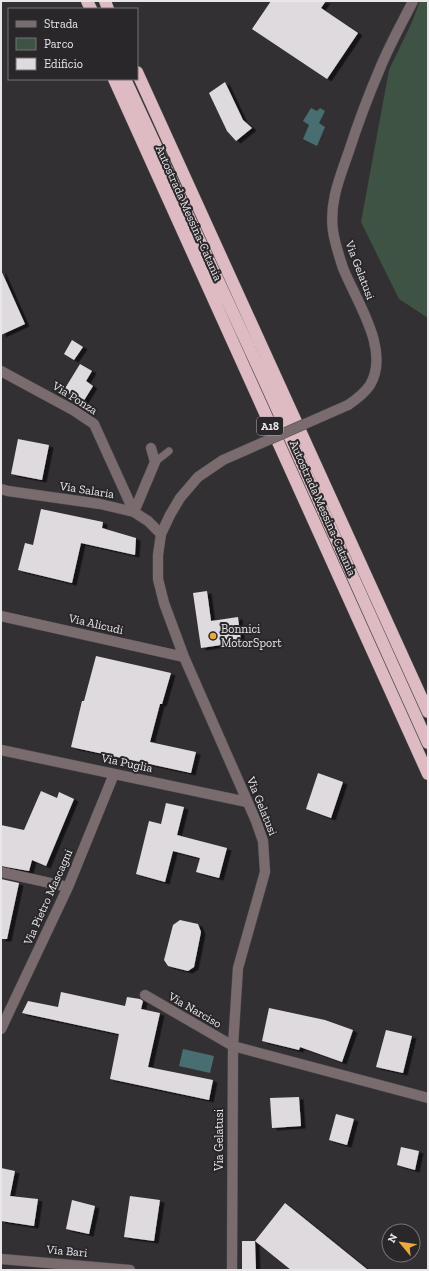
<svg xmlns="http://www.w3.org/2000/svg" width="429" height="1271" font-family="'Zilla Slab',serif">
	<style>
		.green { fill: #3e5344 }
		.water { fill: #496e71 }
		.building { fill: #dfdade; filter: url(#shadow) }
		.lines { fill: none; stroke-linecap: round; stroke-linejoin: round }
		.lane-casing { stroke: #504d51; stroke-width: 8 }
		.street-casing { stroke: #504d51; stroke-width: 11 }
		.highway-casing { stroke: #504d51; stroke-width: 13 }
		.lane { stroke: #7a6b6e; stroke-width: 7 }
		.street { stroke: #7a6b6e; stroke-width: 10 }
		.highway { stroke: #debac2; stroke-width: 12 }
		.street-bridge-casing { stroke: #504d51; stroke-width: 11; stroke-linecap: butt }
		.street-bridge { stroke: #7a6b6e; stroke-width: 10 }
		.poi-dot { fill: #eda83b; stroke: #29272a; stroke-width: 1.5 }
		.labels { text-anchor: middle; stroke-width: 4; stroke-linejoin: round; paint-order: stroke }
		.shield { fill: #29272a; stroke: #afadb0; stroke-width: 1 }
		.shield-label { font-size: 11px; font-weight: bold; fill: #e8e6e9 }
		.street-label { font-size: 12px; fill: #e8e6e9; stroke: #29272a }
		.poi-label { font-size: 12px; fill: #e8e6e9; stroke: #29272a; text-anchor: start }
	</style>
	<defs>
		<filter id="shadow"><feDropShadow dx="4.5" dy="2.5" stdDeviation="0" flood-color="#0009"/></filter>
	</defs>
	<rect width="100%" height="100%" fill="#333034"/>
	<path class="green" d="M 420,1 L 428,1 L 428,318 L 399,299 L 361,222 L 389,70 L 412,22 Z"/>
	<path class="water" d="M 311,108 L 317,111 L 320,108 L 325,111 L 319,123 L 325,127 L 317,146 L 303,139 L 309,125 L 303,121 Z
		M 183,1049 L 214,1056 L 210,1073 L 179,1066 Z"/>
	<path class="building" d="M 271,1 L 326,1 L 321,8 L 358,33 L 327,79 L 252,29 Z
		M 225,82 L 243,120 L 252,128 L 236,141 L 227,131 L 209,93 Z
		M 1,270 L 25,324 L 1,335 Z
		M 72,340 L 83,347 L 74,360 L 64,354 Z
		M 80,364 L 92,371 L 86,381 L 93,386 L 83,402 L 64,390 Z
		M 18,439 L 49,445 L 42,480 L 11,474 Z
		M 41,509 L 103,522 L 102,528 L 136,538 L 135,555 L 81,543 L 72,583 L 18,570 L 25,543 L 33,545 Z
		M 207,591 L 211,621 L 238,617 L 241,642 L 201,648 L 193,593 Z
		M 96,656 L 171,673 L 162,704 L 160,704 L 150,742 L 196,752 L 191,773 L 71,747 L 82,701 L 84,701 Z
		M 318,773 L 343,782 L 331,818 L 306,809 Z
		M 41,791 L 57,798 L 59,792 L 74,799 L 46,866 L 32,860 L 29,871 L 1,866 L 1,825 L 24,830 Z
		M 166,803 L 184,807 L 177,835 L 227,848 L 219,878 L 196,872 L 200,858 L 173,851 L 165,882 L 136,874 L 149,821 L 161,824 Z
		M 1,879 L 19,883 L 7,939 L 1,939 Z
		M 180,920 L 198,924 L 201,932 L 194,967 L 188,971 L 168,966 L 164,960 L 173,925 Z
		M 61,992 L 125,1006 L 127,997 L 140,999 L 143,1001 L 141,1009 L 160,1013 L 148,1067 L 213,1080 L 209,1100 L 110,1079 L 119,1034 L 22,1013 L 28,1001 L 58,1007 Z
		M 269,1008 L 325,1020 L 353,1030 L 342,1062 L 300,1047 L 299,1050 L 262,1041 Z
		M 386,1030 L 412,1036 L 403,1073 L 376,1067 Z
		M 299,1097 L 301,1126 L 272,1128 L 270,1098 Z
		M 336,1114 L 354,1119 L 347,1145 L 329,1140 Z
		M 401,1147 L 419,1151 L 415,1170 L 397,1165 Z
		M 1,1168 L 15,1171 L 10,1196 L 38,1199 L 34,1226 L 1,1221 Z
		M 130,1196 L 160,1200 L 154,1241 L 124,1237 Z
		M 72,1200 L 95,1206 L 89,1234 L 66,1229 Z
		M 285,1203 L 368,1270 L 291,1270 L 255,1241 Z
		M 242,1241 L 255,1241 L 256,1270 L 242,1270 Z"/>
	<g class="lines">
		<defs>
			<path id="lane" d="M 155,462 L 169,451"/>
			<path id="street" d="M 1,371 L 73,410 L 94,424 L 134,512
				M 348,405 C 357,399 364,394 370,385 C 391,350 356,301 343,268 C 339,256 335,244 333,231 C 329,202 340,177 349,151 C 358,123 369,94 381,66 C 390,44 402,23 413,1
				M 223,460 L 198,477 L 180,498 L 170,515 L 161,534 L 158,555 L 158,579 L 164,603 L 184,657 L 256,821 L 263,841 L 265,872 L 238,968 L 233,1046 L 232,1270
				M 1,489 L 8,491 L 100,504 L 134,512 L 148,521 L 161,534
				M 134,512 L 155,462 L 151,448
				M 1,616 L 184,657
				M 1,750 L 247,802
				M 1,872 L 68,887
				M 145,995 L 233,1046 L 428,1098
				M 1,1029 L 68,887 L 114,774
				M 1,1259 L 130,1270"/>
			<path id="highway" d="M 87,1 L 91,9
				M 105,1 L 108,9
				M 137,72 L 428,712
				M 114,79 L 428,774
				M 125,79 L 264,380 L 428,743"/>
		</defs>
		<use href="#lane" class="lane-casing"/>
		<use href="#street" class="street-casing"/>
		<use href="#highway" class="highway-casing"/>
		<use href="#lane" class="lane"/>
		<use href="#street" class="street"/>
		<use href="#highway" class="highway"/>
		<defs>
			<path id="street-bridge" d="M 223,460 L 348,405"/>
		</defs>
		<use href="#street-bridge" class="street-bridge-casing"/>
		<use href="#street-bridge" class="street-bridge"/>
	</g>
	<circle class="poi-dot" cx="213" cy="636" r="4"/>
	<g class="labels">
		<rect class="shield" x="257" y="417" width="26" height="18" rx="3"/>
		<g class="shield-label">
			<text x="270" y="430">A18</text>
		</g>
		<g class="street-label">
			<text transform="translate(189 213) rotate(66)" y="4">Autostrada Messina-Catania</text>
			<text transform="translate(360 270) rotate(69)" y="4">Via Gelatusi</text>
			<text transform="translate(75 398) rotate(32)" y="4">Via Ponza</text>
			<text transform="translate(87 490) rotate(9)" y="4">Via Salaria</text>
			<text transform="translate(323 508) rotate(66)" y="4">Autostrada Messina-Catania</text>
			<text transform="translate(96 624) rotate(13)" y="4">Via Alicudi</text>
			<text transform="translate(127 763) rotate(12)" y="4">Via Puglia</text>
			<text transform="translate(262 806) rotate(68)" y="4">Via Gelatusi</text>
			<text transform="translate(48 897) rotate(-66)" y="4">Via Pietro Mascagni</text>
			<text transform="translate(195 1010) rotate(30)" y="4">Via Narciso</text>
			<text transform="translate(219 1140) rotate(-90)" y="4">Via Gelatusi</text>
			<text transform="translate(67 1251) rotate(5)" y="4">Via Bari</text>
		</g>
		<g class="poi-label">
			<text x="221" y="633">Bonnici<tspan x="221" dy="14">MotorSport</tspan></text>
		</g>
	</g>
	<rect width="429" height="1271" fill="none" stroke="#e8e6e9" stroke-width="4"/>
	<rect x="8" y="8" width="130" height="72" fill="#29272a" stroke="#757376"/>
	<rect x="16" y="21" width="20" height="6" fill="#7a6b6e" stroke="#757376"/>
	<text x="44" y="28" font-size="12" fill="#e8e6e9">Strada</text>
	<rect x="16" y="38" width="20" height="12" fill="#3e5344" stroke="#757376"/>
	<text x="44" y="48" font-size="12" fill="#e8e6e9">Parco</text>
	<rect x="16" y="58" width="20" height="12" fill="#dfdade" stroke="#757376"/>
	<text x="44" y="68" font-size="12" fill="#e8e6e9">Edificio</text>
	<g transform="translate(401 1243) rotate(299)"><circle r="19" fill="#29272a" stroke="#757376"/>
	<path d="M0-3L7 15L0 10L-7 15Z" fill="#eda83b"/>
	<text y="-6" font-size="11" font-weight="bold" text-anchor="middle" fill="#e8e6e9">N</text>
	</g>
</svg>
